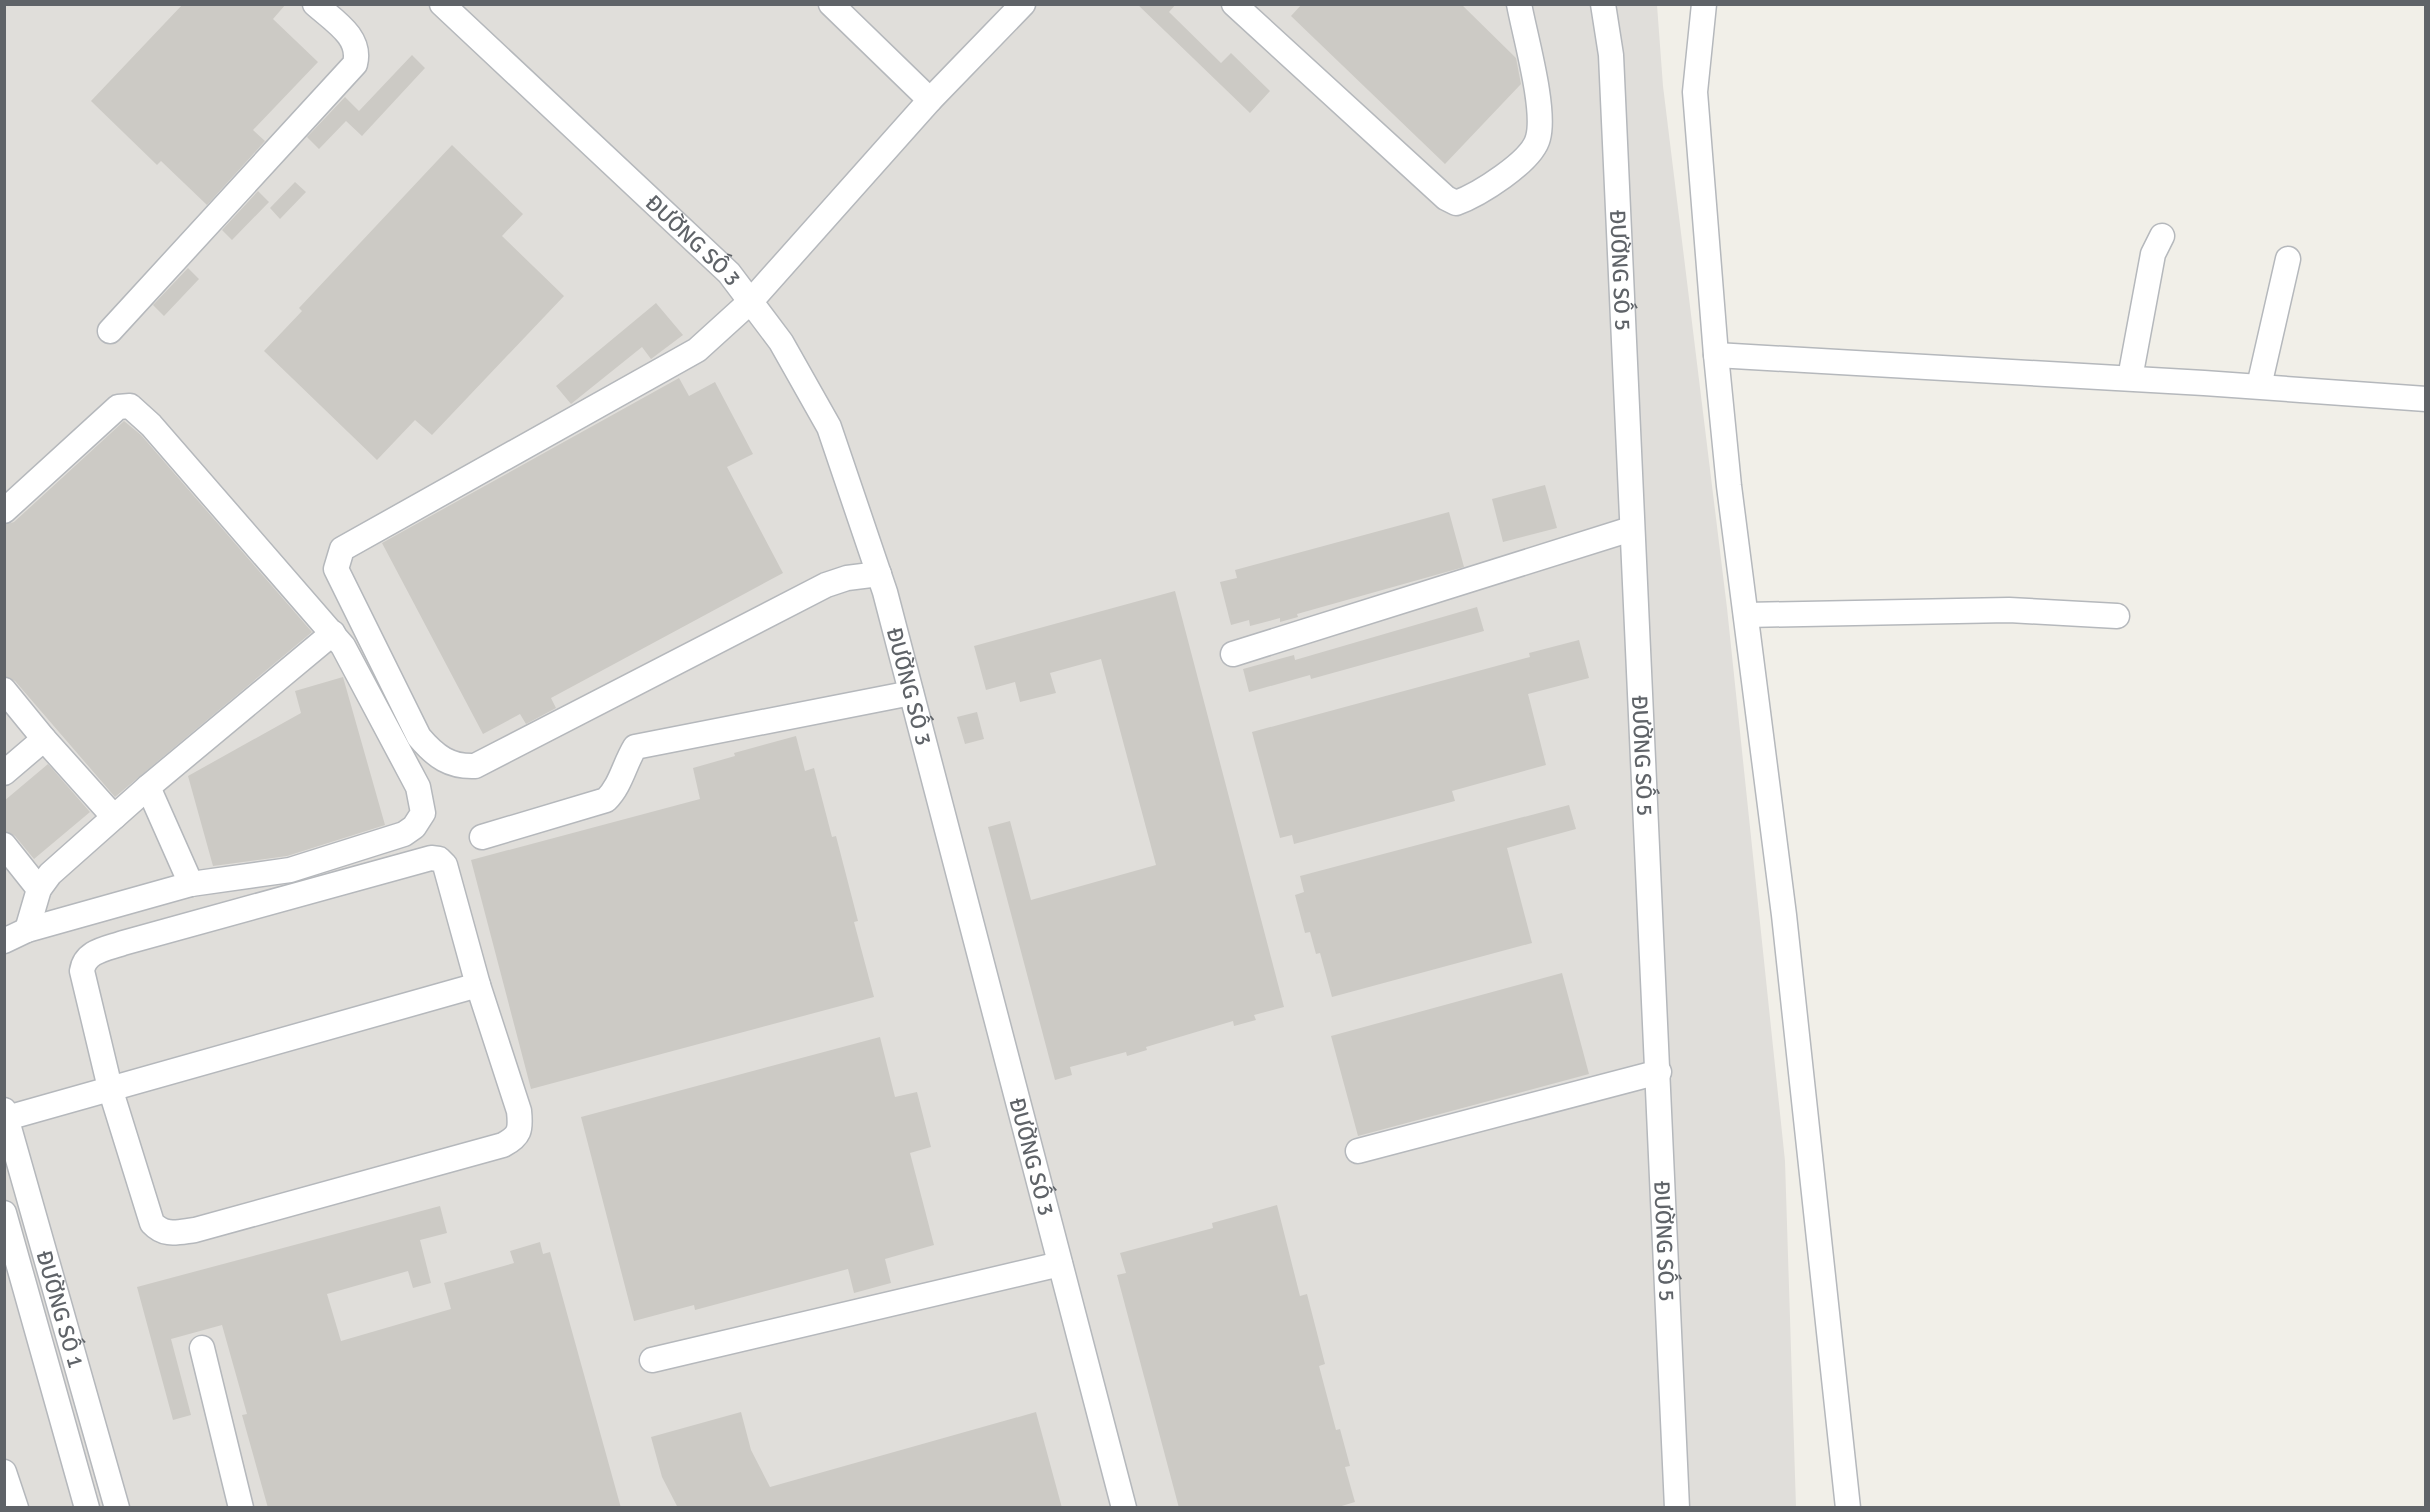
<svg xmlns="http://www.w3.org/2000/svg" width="2430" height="1512" font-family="Signika,sans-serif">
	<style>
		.industrial { fill: #e0deda }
		.building { fill: #cccac5 }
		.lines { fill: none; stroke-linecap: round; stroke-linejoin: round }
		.minor-casing { stroke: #b5b8bc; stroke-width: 27 }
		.minor { stroke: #fff; stroke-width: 24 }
		.labels { text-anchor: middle; stroke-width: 4.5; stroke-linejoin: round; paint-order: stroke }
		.street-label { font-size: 22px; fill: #5f6368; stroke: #fff }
	</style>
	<rect width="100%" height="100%" fill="#f1efe8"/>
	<path class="industrial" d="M 4,5 L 1657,5 L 1663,86 L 1727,608 L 1785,1161 L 1796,1507 L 5,1507 Z"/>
	<path class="building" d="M 183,4 L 286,4 L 273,19 L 318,62 L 253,130 L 265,141 L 207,205 L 161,161 L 157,165 L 91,101 Z
		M 1137,4 L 1176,4 L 1169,12 L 1221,63 L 1231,53 L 1270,91 L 1250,113 Z
		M 1302,4 L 1461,4 L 1516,58 L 1521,84 L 1445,164 L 1291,16 Z
		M 412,55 L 425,68 L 362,136 L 346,121 L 319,149 L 307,137 L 345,97 L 359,111 Z
		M 452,145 L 523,214 L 502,236 L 564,296 L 432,435 L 415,420 L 377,460 L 264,351 L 302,311 L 299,308 Z
		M 295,182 L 306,192 L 280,219 L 270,208 Z
		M 258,191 L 269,202 L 232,240 L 222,230 Z
		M 188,268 L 199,279 L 164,316 L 153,305 Z
		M 656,303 L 683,335 L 651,359 L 642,347 L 571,404 L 556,386 Z
		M 679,378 L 689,396 L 715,382 L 753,454 L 727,467 L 783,573 L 551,698 L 556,708 L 526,724 L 520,714 L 483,734 L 382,543 Z
		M 124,421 L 141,435 L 312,632 L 115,797 L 15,681 L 4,676 L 4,525 L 14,522 Z
		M 1545,485 L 1557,528 L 1503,542 L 1492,499 Z
		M 1449,512 L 1464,567 L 1297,614 L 1298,617 L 1280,622 L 1280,618 L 1250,626 L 1249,620 L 1231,625 L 1220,582 L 1237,578 L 1235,570 Z
		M 1175,591 L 1284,1007 L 1254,1015 L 1256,1020 L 1234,1026 L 1233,1021 L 1146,1047 L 1147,1050 L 1127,1056 L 1126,1052 L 1070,1067 L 1072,1075 L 1055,1080 L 988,827 L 1010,821 L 1031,900 L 1156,865 L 1101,659 L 1050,673 L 1056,693 L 1020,702 L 1015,682 L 986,690 L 974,646 Z
		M 1477,607 L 1484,631 L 1311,679 L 1310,675 L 1249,692 L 1243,669 L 1294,655 L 1295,660 Z
		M 1579,640 L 1589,678 L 1528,694 L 1546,765 L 1452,791 L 1455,801 L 1294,844 L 1292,835 L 1280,838 L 1252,732 L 1530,657 L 1529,653 Z
		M 343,677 L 385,825 L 287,856 L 213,866 L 188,776 L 301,713 L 295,691 Z
		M 977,712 L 984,739 L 965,744 L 957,717 Z
		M 796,736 L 805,771 L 814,768 L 832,837 L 836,836 L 858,921 L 854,922 L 874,997 L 531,1089 L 471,860 L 700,799 L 693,768 L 735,756 L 734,753 Z
		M 48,764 L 90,812 L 34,859 L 15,836 L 4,831 L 4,801 Z
		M 1569,805 L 1576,829 L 1507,848 L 1532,943 L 1332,997 L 1320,953 L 1316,954 L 1310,932 L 1305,933 L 1295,895 L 1304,892 L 1300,876 Z
		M 1562,973 L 1589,1074 L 1358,1136 L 1331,1036 Z
		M 880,1037 L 895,1097 L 917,1092 L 931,1147 L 910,1153 L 934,1245 L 885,1259 L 891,1283 L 854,1293 L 848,1269 L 695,1310 L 694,1305 L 634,1321 L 581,1117 Z
		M 1277,1205 L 1300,1296 L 1307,1294 L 1325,1364 L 1319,1366 L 1336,1430 L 1340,1429 L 1350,1466 L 1345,1467 L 1355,1502 L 1335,1508 L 1179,1508 L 1117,1275 L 1126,1273 L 1120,1253 L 1213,1228 L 1212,1223 Z
		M 440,1206 L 447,1233 L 420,1240 L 431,1283 L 413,1288 L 408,1271 L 327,1294 L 341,1341 L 451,1309 L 444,1283 L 514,1263 L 510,1251 L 540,1242 L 543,1254 L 550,1252 L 621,1508 L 268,1508 L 242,1415 L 247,1414 L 222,1325 L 171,1339 L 191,1415 L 173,1420 L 137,1287 Z
		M 741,1412 L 751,1450 L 770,1487 L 1036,1412 L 1062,1508 L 678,1508 L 662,1477 L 651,1437 Z"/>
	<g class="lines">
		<defs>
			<g id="minor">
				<path id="s1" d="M 442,4 L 729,273 L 781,342 L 829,427 L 885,592 L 1124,1508"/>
				<path d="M 831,4 L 930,100"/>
				<path d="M 1234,4 L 1446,198 L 1456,203 C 1478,195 1532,162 1538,138 C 1546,109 1525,36 1519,4"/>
				<path id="s2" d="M 1603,4 L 1611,55 L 1677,1508"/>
				<path d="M 1704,4 L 1695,92 L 1716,355 L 1729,486 L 1784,915 L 1848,1508"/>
				<path d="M 110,331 L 355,64 C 362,37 334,21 315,4"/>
				<path d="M 1716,355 L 2204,383 L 2426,399"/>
				<path d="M 2130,378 L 2153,254 L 2162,236"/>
				<path d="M 2259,386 L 2288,259"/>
				<path d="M 4,511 L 118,407 L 130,406 L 151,425 L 343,646 L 418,787 L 423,813 L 414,827 L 404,834 L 290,870 L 191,884 L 27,930 L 4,941"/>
				<path d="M 879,574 L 847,578 L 826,585 L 475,766 C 450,767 436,757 419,737 L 336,569 L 342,549 L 697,350 L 751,301 L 930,100 L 1023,4"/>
				<path d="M 1746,615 L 2009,610 L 2117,616"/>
				<path d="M 1233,654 L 1631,529"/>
				<path d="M 4,690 L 44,739 L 114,817"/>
				<path d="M 4,773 L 44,739"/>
				<path d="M 148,787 L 191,884"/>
				<path d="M 482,837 L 606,800 C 621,785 624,765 635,747 L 911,693"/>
				<path d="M 4,845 L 39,889"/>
				<path d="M 431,858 L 439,859 L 445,865 L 478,985 L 519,1111 C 521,1130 520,1136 503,1145 L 195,1230 C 178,1232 165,1237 152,1223 L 110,1088 L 82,971 C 85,951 106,949 123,943 Z"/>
				<path d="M 27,930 L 39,889 L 50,874 L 148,787 L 333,633"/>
				<path id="s3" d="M 4,1110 L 117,1508"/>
				<path d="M 7,1118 L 478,985"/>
				<path d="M 1358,1151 L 1659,1072"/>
				<path d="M 4,1213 L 87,1508"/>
				<path d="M 202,1348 L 241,1508"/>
				<path d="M 652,1360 L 1060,1264"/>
				<path d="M 4,1472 L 16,1508"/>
			</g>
		</defs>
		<use href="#minor" class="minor-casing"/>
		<use href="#minor" class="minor"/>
	</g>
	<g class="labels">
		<g class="street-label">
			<text dy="8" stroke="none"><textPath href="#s1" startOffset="345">ĐƯỜNG SỐ 3</textPath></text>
			<text dy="8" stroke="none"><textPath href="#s2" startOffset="267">ĐƯỜNG SỐ 5</textPath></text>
			<text dy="8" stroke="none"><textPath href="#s1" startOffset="849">ĐƯỜNG SỐ 3</textPath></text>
			<text dy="8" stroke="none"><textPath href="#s2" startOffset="753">ĐƯỜNG SỐ 5</textPath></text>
			<text dy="8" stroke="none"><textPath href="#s1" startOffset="1335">ĐƯỜNG SỐ 3</textPath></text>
			<text dy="8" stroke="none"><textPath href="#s2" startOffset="1239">ĐƯỜNG SỐ 5</textPath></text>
			<text dy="8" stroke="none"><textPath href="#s3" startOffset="207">ĐƯỜNG SỐ 1</textPath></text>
		</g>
	</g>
	<rect width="2430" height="1512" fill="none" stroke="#5f6368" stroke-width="12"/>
</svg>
